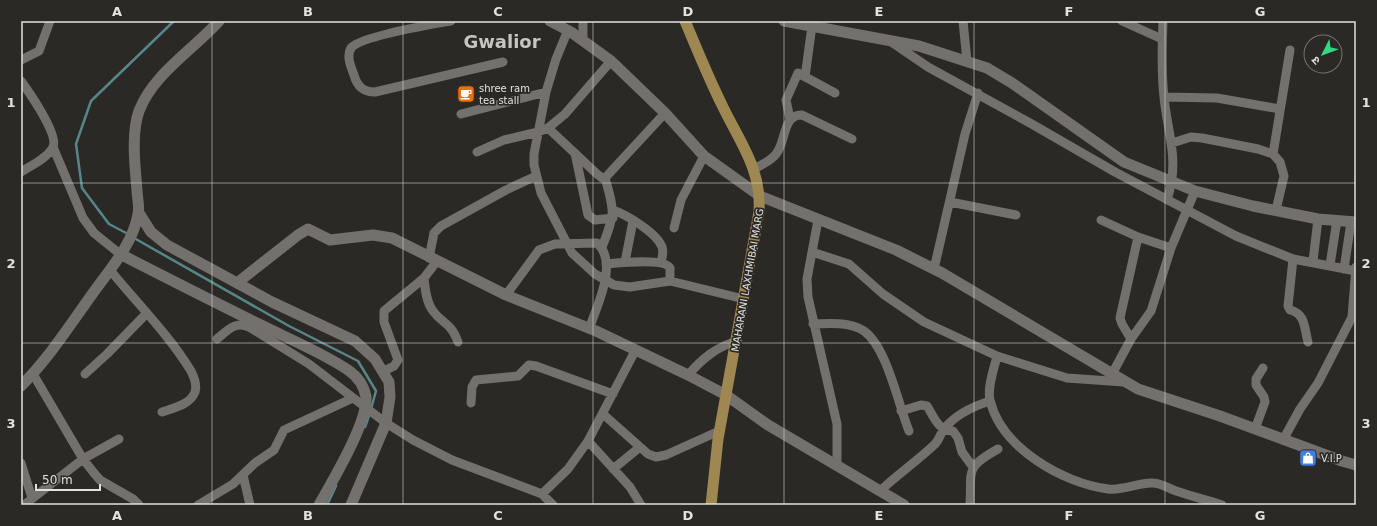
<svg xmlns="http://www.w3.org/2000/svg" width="1377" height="526" font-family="'DejaVu Sans','Noto Sans Devanagari',sans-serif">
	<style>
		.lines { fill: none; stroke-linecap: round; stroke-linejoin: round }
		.stream { stroke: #57868a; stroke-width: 2.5 }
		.minor { stroke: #73706d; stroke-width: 9 }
		.tertiary { stroke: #73706d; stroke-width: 11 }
		.primary { stroke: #9e8751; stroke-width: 11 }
		.grid { fill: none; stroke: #e3e2df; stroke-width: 1; stroke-opacity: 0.55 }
		.labels { text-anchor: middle; stroke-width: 3.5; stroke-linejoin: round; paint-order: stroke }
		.poi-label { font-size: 10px; fill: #e3e2df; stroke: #2b2926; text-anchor: start }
		.street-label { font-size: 10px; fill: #e3e2df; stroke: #2b2926 }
		.town-label { font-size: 18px; font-weight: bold; fill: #c8c5c1; stroke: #2b2926 }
		.neatline { fill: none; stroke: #e3e2df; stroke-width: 1.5 }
		.grid-label { font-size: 13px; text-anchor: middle; font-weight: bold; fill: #e3e2df }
	</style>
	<rect width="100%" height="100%" fill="#2b2926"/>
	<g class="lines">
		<path class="stream" d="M 128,234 L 109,224 L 82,188 L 76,144 L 91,101 L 174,21
			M 134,238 L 289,326 L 358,361 L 376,391 L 371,409
			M 365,427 L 370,413
			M 327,505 L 336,486"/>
		<path class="minor" d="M 451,21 C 434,24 361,36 351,48 C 346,56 351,67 354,75 C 357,86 363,92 375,92 L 503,62
			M 963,21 L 967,61
			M 1122,21 L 1162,39
			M 1163,21 C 1162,46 1161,72 1164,97 C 1168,137 1180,159 1167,200
			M 568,30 L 556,59 L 546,92 L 534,154 L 534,165 L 541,193 L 572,253 L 595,274 L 614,285 L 630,287 L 670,281 L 744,299
			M 583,40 L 583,21
			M 890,41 L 928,67 L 1030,123 L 1115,172 L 1236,236 L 1293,259 L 1356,271
			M 21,60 L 39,51 L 50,21
			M 805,77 L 812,26
			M 21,81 C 29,92 59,135 53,147 C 48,158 30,166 21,172
			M 1164,97 L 1217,98 L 1280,109
			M 461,114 L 546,92
			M 790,119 L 786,100 L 798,73 L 835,93
			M 548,128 L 597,174 L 602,178 L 605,178 L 665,113
			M 1172,143 L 1191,137 L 1202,138 L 1258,149 L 1273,154 L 1280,162 L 1284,176 L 1276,210
			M 53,147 L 83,218 L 94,233 L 120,254
			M 477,152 L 504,140 L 538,132 L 548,128 L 565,114 L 611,61
			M 575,153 L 588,215 L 595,220 L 613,218
			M 1273,154 L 1290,50
			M 754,169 C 763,164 775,159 779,149 C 786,136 784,115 802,115 L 852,139
			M 950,202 L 1016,215
			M 613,210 C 627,215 657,233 662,247 C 664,252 662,258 661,263
			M 818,220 L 807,279 L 808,297 L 837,424 L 837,466
			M 1101,220 L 1138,237 L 1171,248
			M 674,228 L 681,200 L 704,156
			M 602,247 C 615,214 615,212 605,178
			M 812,252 L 849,264 L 883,294 L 924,322 L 997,356 L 1067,378 L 1124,382
			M 429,258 L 434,233 L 441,226 L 506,190 L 536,176
			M 1293,259 L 1288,306 L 1290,310 C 1306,314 1304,328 1308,342
			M 1313,261 L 1318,219
			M 625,262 L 633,221
			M 606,264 C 618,263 664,258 670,268 L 670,281
			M 1330,265 L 1337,220
			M 934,269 L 965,134 L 978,93
			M 1344,269 L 1351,222
			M 110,270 C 137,303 169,335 191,371 C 194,377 197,386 195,392 C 190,405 173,408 162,412
			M 424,278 C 425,288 426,302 433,311 C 443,325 450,321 458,342
			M 506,295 L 539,250 L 555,244 L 597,243 C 619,262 597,306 589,329
			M 813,324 C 829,323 851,322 864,331 C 887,347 898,404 909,431
			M 217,339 C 228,330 235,321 249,327 L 309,364 L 386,423 L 413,440 L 452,460 L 542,494 L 553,505
			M 1131,339 L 1122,324 L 1120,318 L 1138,237
			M 997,356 C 994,369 987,387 990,400 C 1001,448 1063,483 1108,489 C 1123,491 1140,482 1153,483 C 1160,483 1168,488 1176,491 C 1191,496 1206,500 1222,505
			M 384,371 L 394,366 L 398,360 L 384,322 L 384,311 L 424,278 L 437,261
			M 33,374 L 83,459 L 94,473 L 100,480 L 133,499 L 139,505
			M 85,374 L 107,354 L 146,314
			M 1112,374 L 1131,339 L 1151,311 L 1171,248 L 1195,191
			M 688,375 C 702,359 716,347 737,341
			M 471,403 L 472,387 L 476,380 L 518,376 L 529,365 L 536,366 L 613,394
			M 901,411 L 921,405 L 927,406 C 934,417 939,432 953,431 L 958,438 L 962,452 L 973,467
			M 603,414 L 648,454 L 656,457 L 666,455 L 719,431
			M 1255,429 L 1265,402 L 1264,397 L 1256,385 L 1256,379 L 1263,368
			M 1283,440 L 1300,409 L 1318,383 L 1352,317 L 1356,267
			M 588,441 L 630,487 L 641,505
			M 21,463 L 32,498
			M 613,469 L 640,447
			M 243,475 L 250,505
			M 880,491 C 897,475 917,461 934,445 C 939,441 940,434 944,429 C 955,415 974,406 990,401
			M 542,494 L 568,469 L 588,441 L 635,351
			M 24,505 L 83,459 L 119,439
			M 198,505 L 233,484 L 255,463 L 274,450 L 284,430 L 353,398
			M 970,505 C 972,470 964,468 998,449"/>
		<path class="tertiary" d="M 550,21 L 571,32 L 611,61 L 665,113 L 704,156 L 760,196 L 896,250 L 942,273 L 1138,389 L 1220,416 L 1342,461 L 1356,465
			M 784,21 L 919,46 L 987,68 L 1012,83 L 1124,162 L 1195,191 L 1253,206 L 1318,219 L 1356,222
			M 139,213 L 151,232 L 167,245 L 272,302 L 355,341 L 375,359 L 389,382 L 390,397 L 386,423 L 351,505
			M 120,254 C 167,278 214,302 261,325 C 289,339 323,353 348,370 C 357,376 364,386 366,397 C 368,422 332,482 319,505
			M 237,283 L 298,235 L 308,229 L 330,240 L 373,235 L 392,238 L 506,295 L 596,331 L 688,375 L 726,395 L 768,425 L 904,505
			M 21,386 C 49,358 70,325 93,293 C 110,269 133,244 138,214 C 140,207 137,198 137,190 C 135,167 131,133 139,111 C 153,74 193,50 219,21"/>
		<path class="primary" d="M 685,21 C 697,49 708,77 722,105 C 739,141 762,169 759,212 L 718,439 L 711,505"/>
	</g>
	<path class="grid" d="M 212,21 L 212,505M 403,21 L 403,505M 593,21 L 593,505M 784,21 L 784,505M 974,21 L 974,505M 1165,21 L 1165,505M 21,183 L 1356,183M 21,343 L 1356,343"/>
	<defs>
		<symbol id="cafe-square" viewBox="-11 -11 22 22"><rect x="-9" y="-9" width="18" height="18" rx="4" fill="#e8710a" stroke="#2b2926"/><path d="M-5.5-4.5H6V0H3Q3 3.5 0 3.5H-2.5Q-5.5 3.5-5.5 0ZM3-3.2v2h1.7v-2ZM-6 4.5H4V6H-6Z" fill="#fff"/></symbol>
		<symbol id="shop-square" viewBox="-11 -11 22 22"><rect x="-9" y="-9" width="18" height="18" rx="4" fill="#3f7fe0" stroke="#2b2926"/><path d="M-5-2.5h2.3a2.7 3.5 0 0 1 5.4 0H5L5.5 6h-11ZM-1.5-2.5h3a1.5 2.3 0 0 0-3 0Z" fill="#fff"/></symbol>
	</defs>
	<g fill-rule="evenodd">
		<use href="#cafe-square" x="456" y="84" width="20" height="20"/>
		<use href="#shop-square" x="1298" y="448" width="20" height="20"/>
	</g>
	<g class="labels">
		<g class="poi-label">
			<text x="479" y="92">shree ram<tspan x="479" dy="12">tea stall</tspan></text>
			<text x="1321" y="462">V.I.P</text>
		</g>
		<g class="street-label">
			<text transform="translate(747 280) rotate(-80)" y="4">MAHARANI LAXHMIBAI MARG</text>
		</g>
		<g class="town-label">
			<text x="502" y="48">Gwalior</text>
		</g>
	</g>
	<rect width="1377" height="526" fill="none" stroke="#2b2926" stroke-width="44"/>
	<g transform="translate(1323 54) rotate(228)"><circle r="19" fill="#2b2926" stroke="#757370"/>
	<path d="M0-3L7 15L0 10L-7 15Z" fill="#33d882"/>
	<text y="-6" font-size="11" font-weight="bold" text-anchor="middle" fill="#e3e2df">उ</text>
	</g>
	<path d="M36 484v6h64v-6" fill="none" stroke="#e3e2df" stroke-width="2"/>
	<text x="42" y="484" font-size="12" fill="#e3e2df" stroke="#2b2926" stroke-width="3" paint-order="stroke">50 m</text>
	<rect x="22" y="22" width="1333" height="482" class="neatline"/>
	<g class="grid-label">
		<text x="117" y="16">A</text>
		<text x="308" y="16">B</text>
		<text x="498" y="16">C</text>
		<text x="688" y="16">D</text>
		<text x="879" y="16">E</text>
		<text x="1069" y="16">F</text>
		<text x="1260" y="16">G</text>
		<text x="11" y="107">1</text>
		<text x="1366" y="107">1</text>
		<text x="11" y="268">2</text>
		<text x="1366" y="268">2</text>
		<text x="11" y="428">3</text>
		<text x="1366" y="428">3</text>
		<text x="117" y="520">A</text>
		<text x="308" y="520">B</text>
		<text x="498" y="520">C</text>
		<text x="688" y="520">D</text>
		<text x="879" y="520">E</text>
		<text x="1069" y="520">F</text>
		<text x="1260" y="520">G</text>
	</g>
</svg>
